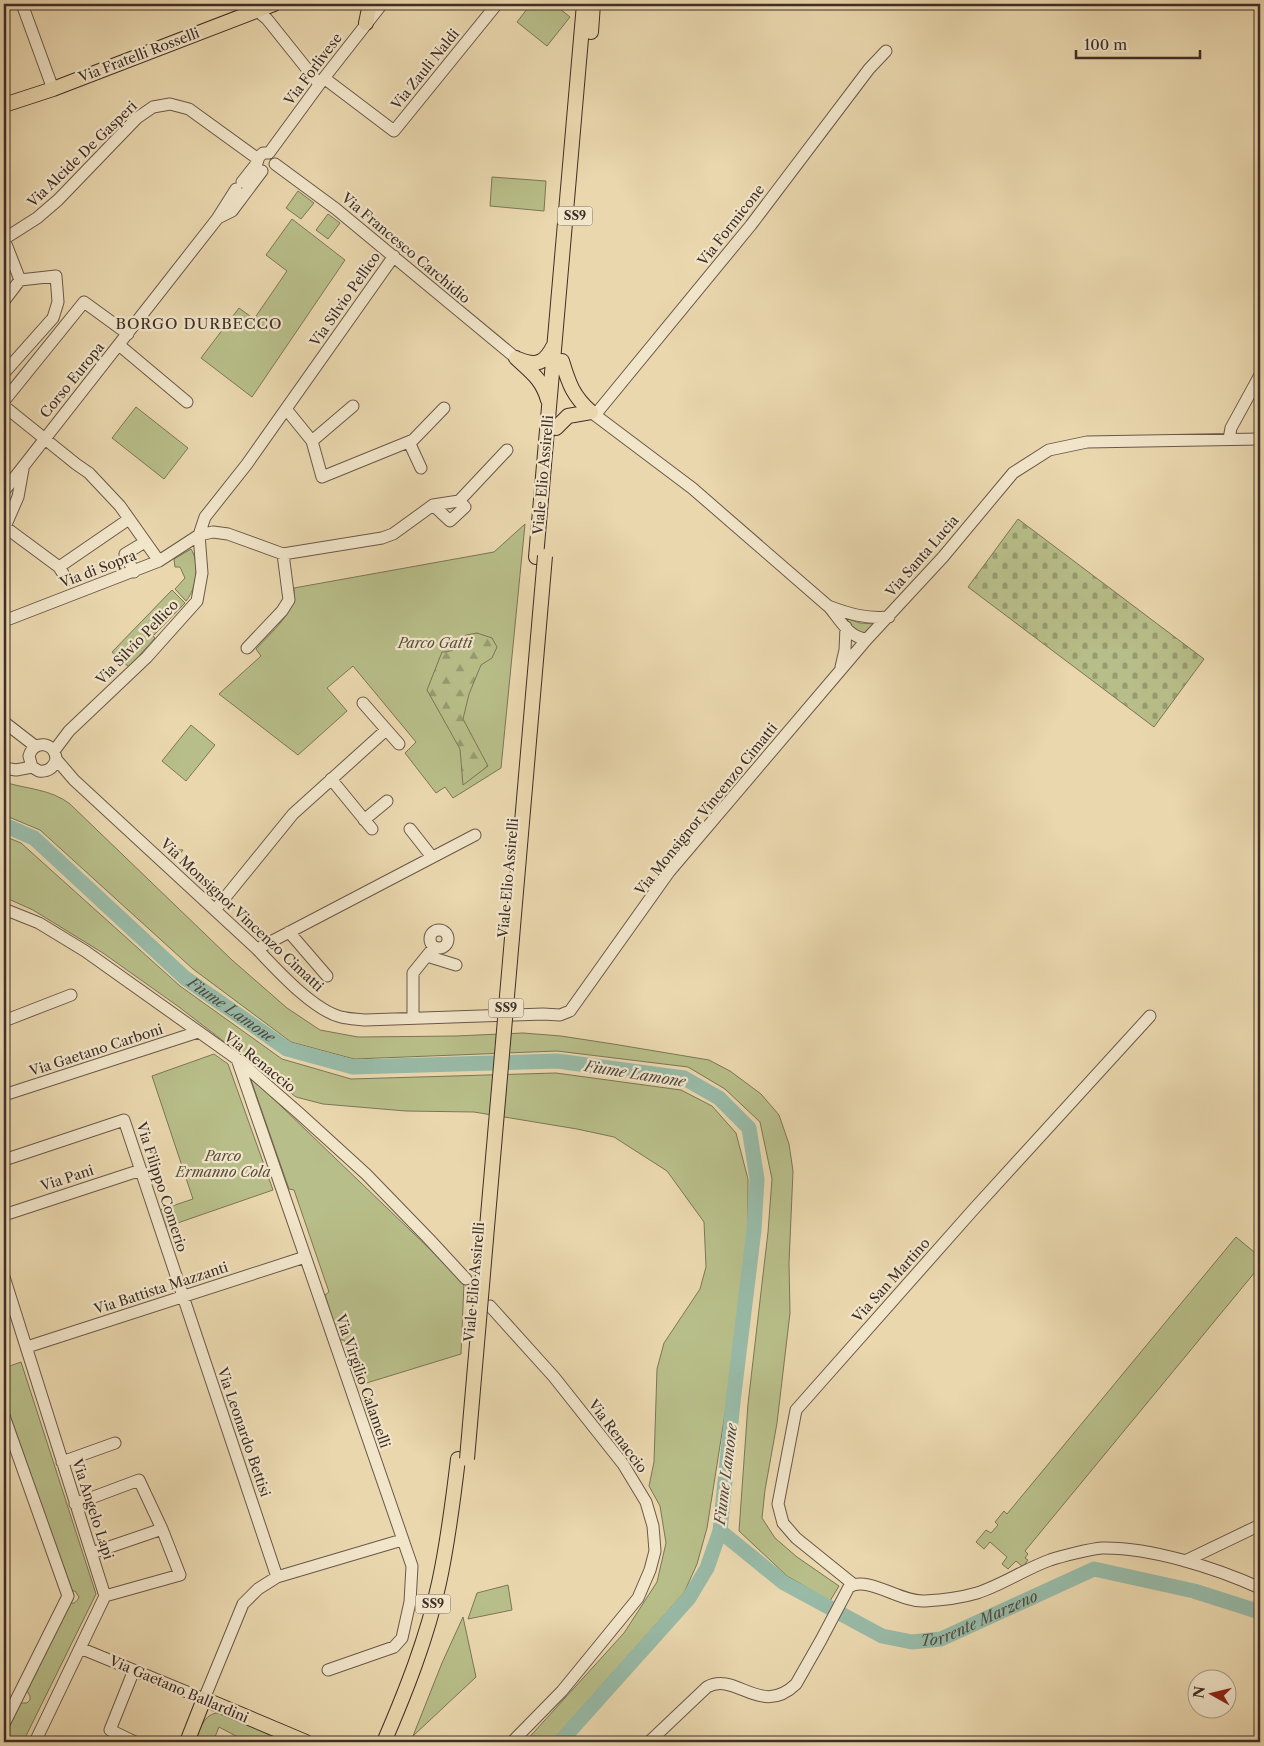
<svg xmlns="http://www.w3.org/2000/svg" width="1264" height="1746" font-family="'Libre Caslon Text',serif">
	<style>
		.green { fill: #b8be89; stroke: #7c7658 }
		.forest { fill: url(#forest-firs); stroke: #7c7658 }
		.cemetery { fill: url(#cemetery-stones); stroke: #7c7658 }
		.lines { fill: none; stroke-linecap: round; stroke-linejoin: round }
		.river { stroke: #98baa7; stroke-width: 15 }
		.minor-tunnel { stroke: #c8b593; stroke-width: 11; stroke-dasharray: 11 5.5; stroke-linecap: butt }
		.minor-casing { stroke: #6a5849; stroke-width: 13 }
		.major-casing { stroke: #3f2e27; stroke-width: 16 }
		.minor { stroke: #f1e5ca; stroke-width: 11 }
		.major { stroke: #ead7ae; stroke-width: 14 }
		.major-bridge-casing { stroke: #3f2e27; stroke-width: 16; stroke-linecap: butt }
		.major-bridge { stroke: #ead7ae; stroke-width: 14 }
		.labels { text-anchor: middle; stroke-width: 4.5; stroke-linejoin: round; paint-order: stroke }
		.shield { fill: #f1e5ca; stroke: #746558; stroke-width: 1 }
		.shield-label { font-size: 12px; font-weight: bold; fill: #3f2e27 }
		.street-label { font-size: 14px; fill: #3f2e27; stroke: #f1e5ca }
		.park-label { font-size: 14px; font-style: italic; fill: #574b3b; stroke: #f1e5ca }
		.neighbourhood-label { font-size: 15px; letter-spacing: 1px; fill: #3f2e27; stroke: #f1e5ca }
		.water-label { font-size: 15px; font-style: italic; fill: #514a41; stroke: #f1e5ca }
	</style>
	<defs>
		<pattern id="forest-firs" width="22" height="20" patternUnits="userSpaceOnUse" patternTransform="scale(1.25)"><rect width="22" height="20" fill="#b8be89"/><path d="M5 1l3.5 6h-7zM16 11l3.5 6h-7z" fill="#979b70"/></pattern>
		<pattern id="cemetery-stones" width="16" height="16" patternUnits="userSpaceOnUse" patternTransform="scale(1.25)"><rect width="16" height="16" fill="#b8be89"/><path d="M2 7V4a2 2 0 0 1 4 0v3zM10 15v-3a2 2 0 0 1 4 0v3z" fill="#979b70"/></pattern>
	</defs>
	<rect width="100%" height="100%" fill="#ead7ae"/>
	<filter id="stains"><feTurbulence type="fractalNoise" baseFrequency=".004" numOctaves="4"/><feColorMatrix values="0 0 0 0 .2 0 0 0 0 .09 0 0 0 0 .02 0 0 0 .5 -.17"/></filter>
	<radialGradient id="worn" r=".72"><stop offset=".6" stop-color="#630" stop-opacity="0"/><stop offset="1" stop-color="#630" stop-opacity=".3"/></radialGradient>
	<path class="green" d="M 531,4 L 554,4 L 570,17 L 547,46 L 517,22 Z
		M 492,177 L 546,181 L 544,211 L 490,206 Z
		M 298,191 L 314,203 L 301,219 L 286,208 Z
		M 328,214 L 340,223 L 328,239 L 316,230 Z
		M 292,219 L 345,260 L 252,397 L 201,358 L 239,308 L 254,319 L 287,271 L 266,255 Z
		M 136,407 L 188,448 L 164,479 L 112,438 Z
		M 525,524 L 501,768 L 453,798 L 445,787 L 436,793 L 405,753 L 416,742 L 353,666 L 327,688 L 347,711 L 298,755 L 219,694 L 261,656 L 256,649 C 272,631 296,613 294,588 L 494,552 Z
		M 191,549 C 200,563 197,588 186,601 L 175,589 L 185,578 L 180,567 L 175,567 L 174,559 Z
		M 172,590 L 185,603 L 154,635 L 149,631 L 155,638 L 129,667 L 112,652 Z
		M 845,618 L 860,623 L 875,624 L 864,636 L 858,634 L 843,620 Z
		M 191,725 L 215,745 L 186,781 L 162,761 Z
		M 4,782 C 26,789 51,789 70,804 L 232,960 L 287,1008 L 320,1030 L 358,1037 L 456,1036 L 523,1033 L 561,1036 L 613,1044 L 709,1060 L 730,1071 L 761,1094 L 779,1115 L 789,1144 L 793,1171 L 789,1263 L 790,1313 L 777,1423 L 765,1490 L 762,1518 L 775,1538 L 797,1557 L 839,1586 L 830,1601 L 787,1576 L 739,1531 L 748,1404 L 768,1232 L 772,1179 L 760,1122 L 725,1089 L 688,1067 L 557,1051 L 354,1059 L 291,1042 L 193,969 L 40,830 L 4,815 Z
		M 4,836 L 21,843 L 180,986 L 282,1059 L 351,1079 L 556,1073 L 681,1090 L 712,1106 L 736,1133 L 748,1179 L 748,1230 L 727,1401 L 707,1528 L 697,1564 L 684,1593 L 551,1742 L 525,1742 L 624,1633 L 657,1582 L 666,1543 L 660,1506 L 649,1486 L 654,1462 L 657,1369 L 664,1343 L 700,1289 L 706,1267 L 704,1222 L 667,1171 L 614,1137 L 577,1129 L 474,1112 L 406,1111 L 323,1104 L 296,1097 L 179,1007 L 103,953 L 33,910 L 4,897 Z
		M 169,849 L 183,850 L 174,861 L 166,853 Z
		M 187,855 L 191,868 L 188,873 L 179,865 Z
		M 214,1054 L 228,1064 L 273,1190 L 166,1227 L 160,1210 L 193,1199 L 152,1076 Z
		M 251,1080 L 256,1082 L 464,1282 L 461,1354 L 360,1385 L 344,1340 L 339,1340 L 325,1295 L 329,1292 L 294,1190 L 289,1189 Z
		M 1236,1237 L 1260,1257 L 1260,1266 L 1025,1551 L 1028,1554 L 1025,1558 L 1028,1560 L 1023,1567 L 1016,1561 L 1008,1569 L 1002,1564 L 1007,1557 L 990,1542 L 984,1549 L 976,1542 L 986,1530 L 991,1533 L 998,1525 L 995,1522 L 1004,1511 L 1007,1514 Z
		M 21,1362 L 96,1594 L 23,1742 L 4,1742 L 4,1737 L 21,1703 L 27,1703 L 30,1700 L 30,1696 L 27,1691 L 70,1603 C 75,1604 77,1601 79,1597 L 75,1591 L 71,1591 L 4,1399 L 4,1368 Z
		M 508,1585 L 512,1610 L 468,1619 L 477,1593 Z
		M 463,1617 L 476,1677 L 413,1736 L 442,1663 Z
		M 216,1713 L 223,1714 L 286,1742 L 247,1742 L 219,1727 L 213,1742 L 195,1742 C 200,1731 202,1716 216,1713 Z"/>
	<path class="forest" d="M 477,633 L 492,638 L 497,647 L 492,658 L 481,665 L 469,694 L 463,719 L 488,766 L 463,785 L 460,749 L 427,690 L 442,652 C 456,652 458,646 466,635 Z"/>
	<path class="cemetery" d="M 1018,519 L 1204,659 L 1154,727 L 968,587 Z"/>
	<g class="lines">
		<g class="river">
			<path id="s1" d="M 4,825 L 34,838 L 185,978 L 287,1049 L 353,1067 L 557,1061 L 684,1078 L 719,1098 L 749,1128 L 757,1179 L 754,1230 L 733,1402 L 720,1531 L 707,1568 L 689,1598 L 560,1742"/>
			<path id="s2" d="M 720,1531 L 784,1583 L 882,1636 L 912,1642 L 941,1639 L 1094,1569 L 1194,1591 L 1260,1612"/>
		</g>
		<path class="minor-tunnel" d="M 466,1279 L 485,1300"/>
		<defs>
			<path id="minor" d="M 22,4 L 53,89
				M 249,4 L 267,19 L 319,84
				M 324,78 L 394,131 L 497,4
				M 275,164 L 336,209 L 516,358
				M 242,182 L 257,163 L 259,157 L 263,153 L 269,153 L 324,78 L 382,4
				M 218,218 L 232,211 L 262,171
				M 4,239 L 37,218 L 58,200 L 137,118 L 153,107 L 170,104 L 189,109 L 258,159
				M 4,301 L 20,280 L 4,239
				M 119,345 L 187,402
				M 4,373 L 53,318 L 58,302 L 56,276 L 20,280
				M 4,401 L 84,302 L 128,334
				M 4,406 L 76,464 L 89,473 L 120,506 L 159,561
				M 286,409 L 312,441 L 322,477 L 413,440 L 444,408
				M 591,412 L 692,488 L 828,606 C 849,614 866,619 889,617
				M 595,415 L 751,225 L 869,69 L 886,51
				M 1229,439 L 1231,428 L 1260,375
				M 312,441 L 353,406
				M 409,442 L 421,468
				M 4,491 L 217,219 L 236,189
				M 459,501 L 507,450
				M 5,527 L 59,567 L 67,580
				M 4,529 L 18,497 L 23,469
				M 59,567 L 129,519
				M 134,572 L 125,554 L 145,542
				M 830,608 C 841,621 849,638 867,639
				M 4,621 L 159,561 L 199,535 L 213,532 L 228,534 L 283,554 L 382,538 L 393,534 L 433,505 L 459,501 L 465,507 L 450,521 L 433,505
				M 247,648 L 282,611 L 289,600 L 283,554
				M 841,667 L 845,650 L 846,627
				M 363,703 L 399,744
				M 4,722 L 35,746
				M 54,751 L 69,731 L 147,657 L 197,601 L 202,573 L 199,535 L 205,517 L 247,464 L 394,256
				M 56,759 C 54,768 48,772 39,771 L 32,767 L 29,756 C 34,739 55,742 56,759 L 74,780 L 257,949 C 277,970 313,1010 341,1017 C 349,1019 357,1019 365,1020 L 543,1014 L 560,1015 L 570,1011 L 669,872 L 867,639 L 943,557 L 1013,473 L 1049,450 L 1087,442 L 1260,439
				M 4,768 L 16,770 L 32,767
				M 331,779 L 372,829
				M 364,820 L 387,801
				M 410,829 L 432,857
				M 4,909 L 39,923 L 85,951 L 237,1059 L 300,1114 L 366,1174 L 429,1239 L 466,1279
				M 215,910 L 293,814 L 386,730
				M430 939a9 9 0 1 1 18 0a9 9 0 1 1-18 0Z
				M 289,932 L 327,976
				M 257,949 L 475,835
				M 427,956 L 456,965
				M 413,1018 L 413,973 L 434,947
				M 4,1021 L 71,995
				M 237,1059 L 412,1566 L 410,1602 L 402,1638 L 394,1647 L 328,1670
				M 4,1095 L 198,1032
				M 4,1160 L 124,1120 L 277,1577
				M 4,1215 L 141,1170
				M 4,1277 L 105,1596 L 35,1742
				M 490,1306 L 554,1377 L 623,1464 L 646,1502 L 653,1526 L 655,1551 L 650,1570 L 638,1598 L 562,1691 L 512,1742
				M 27,1347 L 305,1257
				M 4,1416 L 68,1596 L 4,1724
				M 62,1462 L 115,1443
				M 75,1504 L 139,1480 L 162,1529 L 92,1553
				M 1185,1561 L 1260,1525
				M 853,1584 L 796,1538 L 783,1523 L 778,1504 L 796,1410 L 973,1210 L 1150,1016
				M 105,1596 L 180,1575 L 162,1529
				M 80,1648 L 204,1699 L 243,1604 L 258,1589 L 277,1577 L 402,1540
				M 134,1670 L 110,1730 L 135,1742
				M 649,1742 L 707,1687 C 736,1671 761,1718 796,1684 L 821,1640 L 849,1587 C 868,1575 901,1603 925,1601 C 943,1600 960,1598 977,1593 C 1002,1585 1025,1569 1050,1560 C 1062,1556 1090,1549 1102,1548 C 1150,1547 1216,1568 1260,1588"/>
			<path id="major" d="M 366,23 L 370,4
				M 591,32 L 593,4
				M 4,105 L 53,89 L 274,4
				M 516,358 C 531,372 542,379 548,400
				M 518,359 C 537,367 545,363 554,345
				M 562,361 C 569,384 573,396 591,412
				M 556,428 L 568,416 L 591,412
				M 536,557 L 584,4
				M 187,1742 L 204,1699 L 306,1742
				M 384,1742 C 406,1691 427,1638 439,1583 C 448,1542 453,1501 458,1459"/>
		</defs>
		<use href="#minor" class="minor-casing"/>
		<use href="#major" class="major-casing"/>
		<use href="#minor" class="minor"/>
		<use href="#major" class="major"/>
		<defs>
			<path id="major-bridge" d="M 467,1459 L 545,556"/>
		</defs>
		<use href="#major-bridge" class="major-bridge-casing"/>
		<use href="#major-bridge" class="major-bridge"/>
	</g>
	<g class="labels">
		<g class="shield">
			<rect x="557.5" y="206.5" width="35" height="19" rx="4"/>
			<rect x="488.5" y="998.5" width="35" height="19" rx="4"/>
			<rect x="415.5" y="1594.5" width="35" height="19" rx="4"/>
		</g>
		<g class="shield-label">
			<text x="575" y="220">SS9</text>
			<text x="506" y="1012">SS9</text>
			<text x="433" y="1608">SS9</text>
		</g>
		<g class="street-label">
			<text transform="translate(139 55) rotate(-21)" y="5">Via Fratelli Rosselli</text>
			<text transform="translate(313 69) rotate(-53)" y="5">Via Forlivese</text>
			<text transform="translate(425 69) rotate(-51)" y="5">Via Zauli Naldi</text>
			<text transform="translate(82 154) rotate(-44)" y="5">Via Alcide De Gasperi</text>
			<text transform="translate(731 225) rotate(-52)" y="5">Via Formicone</text>
			<text transform="translate(406 248) rotate(40)" y="5">Via Francesco Carchidio</text>
			<text transform="translate(345 299) rotate(-55)" y="5">Via Silvio Pellico</text>
			<text transform="translate(72 380) rotate(-51)" y="5">Corso Europa</text>
			<text transform="translate(543 475) rotate(-85)" y="5">Viale Elio Assirelli</text>
			<text transform="translate(922 556) rotate(-49)" y="5">Via Santa Lucia</text>
			<text transform="translate(98 569) rotate(-21)" y="5">Via di Sopra</text>
			<text transform="translate(137 642) rotate(-46)" y="5">Via Silvio Pellico</text>
			<text transform="translate(706 809) rotate(-51)" y="5">Via Monsignor Vincenzo Cimatti</text>
			<text transform="translate(508 878) rotate(-85)" y="5">Viale Elio Assirelli</text>
			<text transform="translate(242 915) rotate(43)" y="5">Via Monsignor Vincenzo Cimatti</text>
			<text transform="translate(96 1050) rotate(-18)" y="5">Via Gaetano Carboni</text>
			<text transform="translate(260 1062) rotate(39)" y="5">Via Renaccio</text>
			<text transform="translate(67 1178) rotate(-18)" y="5">Via Pani</text>
			<text transform="translate(162 1187) rotate(72)" y="5">Via Filippo Comerio</text>
			<text transform="translate(891 1280) rotate(-48)" y="5">Via San Martino</text>
			<text transform="translate(474 1282) rotate(-85)" y="5">Viale Elio Assirelli</text>
			<text transform="translate(161 1288) rotate(-18)" y="5">Via Battista Mazzanti</text>
			<text transform="translate(363 1381) rotate(71)" y="5">Via Virgilio Calamelli</text>
			<text transform="translate(244 1432) rotate(71)" y="5">Via Leonardo Bettisi</text>
			<text transform="translate(618 1436) rotate(53)" y="5">Via Renaccio</text>
			<text transform="translate(93 1509) rotate(72)" y="5">Via Angelo Lapi</text>
			<text transform="translate(179 1689) rotate(23)" y="5">Via Gaetano Ballardini</text>
		</g>
		<g class="park-label">
			<text x="435" y="648">Parco Gatti</text>
			<text x="223" y="1161">Parco<tspan x="223" dy="16">Ermanno Cola</tspan></text>
		</g>
		<g class="neighbourhood-label">
			<text x="199" y="329">BORGO DURBECCO</text>
		</g>
		<g class="water-label">
			<text dy="5" stroke="none"><textPath href="#s1" startOffset="295">Fiume Lamone</textPath></text>
			<text transform="translate(635 1074) rotate(9)" y="5">Fiume Lamone</text>
			<text transform="translate(726 1474) rotate(-83)" y="5">Fiume Lamone</text>
			<text dy="5" stroke="none"><textPath href="#s2" startOffset="296">Torrente Marzeno</textPath></text>
		</g>
	</g>
	<rect width="1264" height="1746" fill="none" stroke="#ead7ae" stroke-width="20"/>
	<rect x="5" y="5" width="1254" height="1736" fill="none" stroke="#3f2e27" stroke-width="2.5"/>
	<rect x="10" y="10" width="1244" height="1726" fill="none" stroke="#3f2e27"/>
	<g transform="translate(1212 1694) rotate(278)"><circle r="24" fill="#f1e5ca" stroke="#aa9c89"/>
	<path d="M0-4L9 19L0 12L-9 19Z" fill="#8f2418"/>
	<text y="-8" font-size="14" font-weight="bold" text-anchor="middle" fill="#3f2e27">N</text>
	</g>
	<path d="M1076 50v8h124v-8" fill="none" stroke="#3f2e27" stroke-width="2.5"/>
	<text x="1084" y="50" font-size="15" fill="#3f2e27" stroke="#f1e5ca" stroke-width="4" paint-order="stroke">100 m</text>
	<rect width="100%" height="100%" filter="url(#stains)"/>
	<rect width="100%" height="100%" fill="url(#worn)"/>
</svg>
